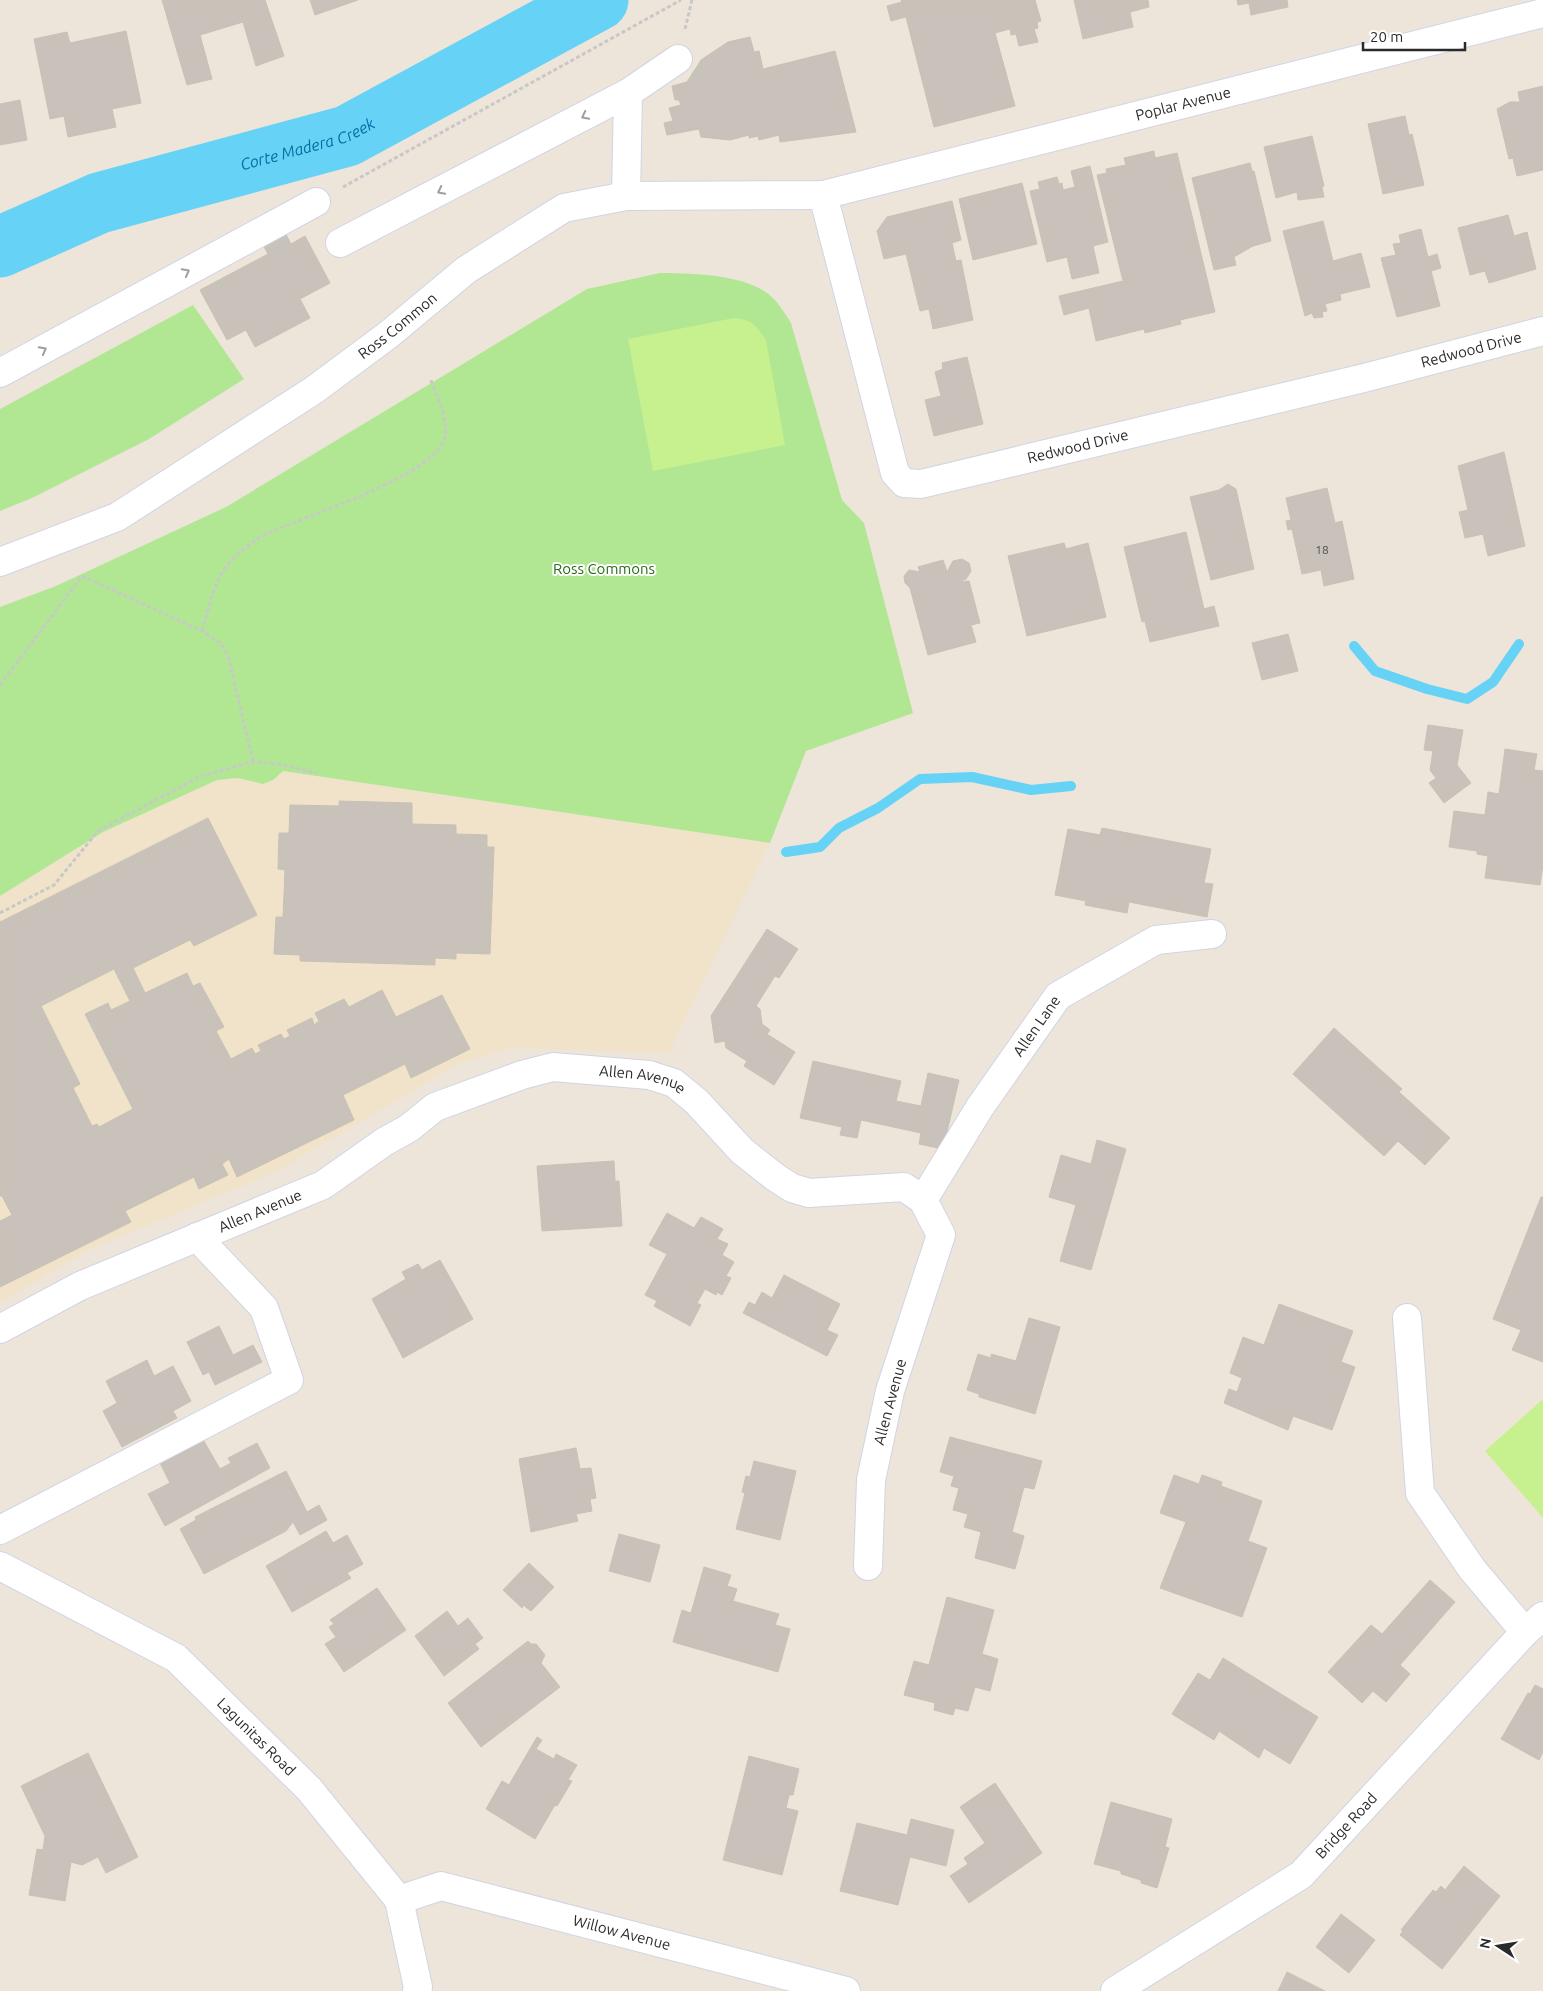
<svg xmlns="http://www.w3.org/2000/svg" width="1543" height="1991" font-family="Ubuntu,sans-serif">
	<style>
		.education { fill: #f0e3c9 }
		.green { fill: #b1e793 }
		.pitch { fill: #c7f08e }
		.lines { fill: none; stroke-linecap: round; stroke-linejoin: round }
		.stream { stroke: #66d2f6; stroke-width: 10 }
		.river { stroke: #66d2f6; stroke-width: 61 }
		.building { fill: #c8c2ba; stroke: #c8c1b4; fill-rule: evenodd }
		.minor-casing { stroke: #d0d4e4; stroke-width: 30 }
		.path { stroke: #c8c8c8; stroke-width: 3; stroke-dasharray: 4 2.5; stroke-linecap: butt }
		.minor { stroke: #fff; stroke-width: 28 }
		.oneway { stroke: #9f9f9f }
		.labels { text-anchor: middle; stroke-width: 4; stroke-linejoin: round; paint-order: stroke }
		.number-label { font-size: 12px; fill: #52504e }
		.street-label { font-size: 15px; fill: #2a2a2a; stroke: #fff }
		.park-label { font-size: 15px; fill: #286c15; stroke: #fff }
		.water-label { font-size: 16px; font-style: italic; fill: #046ea3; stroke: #fff }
	</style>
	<rect width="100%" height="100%" fill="#ede5da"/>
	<path class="education" d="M 283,771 L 770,843 L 669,1053 L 512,1048 L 460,1063 L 276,1172 L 89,1250 L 0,1303 L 0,896 L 103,832 L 217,780 L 238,778 L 263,784 L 273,780 Z"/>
	<path class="green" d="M 660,273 C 692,273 752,274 775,300 C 781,307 786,315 791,323 L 842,500 L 864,523 L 913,713 L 806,751 L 770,843 L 283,771 L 273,780 L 263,784 L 238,778 L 217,780 L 103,832 L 0,896 L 0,607 L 56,586 L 226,507 L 587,289 Z
		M 193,305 L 244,379 L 149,439 L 32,498 L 0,511 L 0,409 Z"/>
	<path class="pitch" d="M 734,318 C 751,319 757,326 766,340 L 785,445 L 653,471 L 628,339 Z
		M 1543,1399 L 1543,1518 L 1485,1451 Z"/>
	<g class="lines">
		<path class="stream" d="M 1354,646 L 1375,671 L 1427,689 L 1467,699 L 1493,682 L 1519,644
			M 786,852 L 820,847 L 839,828 L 878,808 L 920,779 L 972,777 L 1031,790 L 1071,786"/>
		<path class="river" id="s1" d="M 0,247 L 99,203 L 347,136 L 598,0"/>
	</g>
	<path class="building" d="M 162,0 L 265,0 L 284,56 L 256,66 L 243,22 L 200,35 L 212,79 L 187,85 Z
		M 310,0 L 358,0 L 315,15 Z
		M 901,0 L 1035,0 L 1041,21 L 1037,22 L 1038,28 L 1034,29 L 1038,42 L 1019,46 L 1016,34 L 1011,35 L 1010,29 L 995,33 L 1015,106 L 934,127 L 906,17 L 891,21 L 887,6 L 902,2 Z
		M 1074,0 L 1148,0 L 1149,7 L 1130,12 L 1133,27 L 1083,39 Z
		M 1237,0 L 1287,0 L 1288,7 L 1251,15 L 1249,3 L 1238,5 Z
		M 126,31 L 141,103 L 112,109 L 116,127 L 68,137 L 64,116 L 50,119 L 34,39 L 67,32 L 70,43 Z
		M 750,37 L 754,52 L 759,51 L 763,69 L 835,51 L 856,132 L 780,142 L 779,135 L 759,140 L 758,136 L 749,138 L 749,135 L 730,140 L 701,137 L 699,129 L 667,135 L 664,123 L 673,121 L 669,108 L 681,105 L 679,100 L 675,100 L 672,86 L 687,82 L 701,60 L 728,42 Z
		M 1543,86 L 1543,170 L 1517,176 L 1513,158 L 1509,159 L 1497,109 L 1510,102 L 1520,102 L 1518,92 Z
		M 20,100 L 27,140 L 0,145 L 0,104 Z
		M 1405,116 L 1409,135 L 1412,134 L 1424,185 L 1383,194 L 1368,124 Z
		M 1312,136 L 1324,186 L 1322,187 L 1324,197 L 1298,200 L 1297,192 L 1276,198 L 1264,147 Z
		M 1154,151 L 1155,158 L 1177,153 L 1215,312 L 1180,320 L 1181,324 L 1145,333 L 1144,329 L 1096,341 L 1089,308 L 1064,315 L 1059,296 L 1123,281 L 1097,175 L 1107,173 L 1106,169 L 1126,165 L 1124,158 Z
		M 1250,163 L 1252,171 L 1254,171 L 1271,241 L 1253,246 L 1234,257 L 1236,265 L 1214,270 L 1192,178 Z
		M 1090,166 L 1108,242 L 1093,246 L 1099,273 L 1072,279 L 1067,257 L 1047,262 L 1030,191 L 1040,189 L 1038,182 L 1057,177 L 1059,184 L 1062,183 L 1063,190 L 1075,187 L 1071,171 Z
		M 1022,183 L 1037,244 L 973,260 L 959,199 Z
		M 952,201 L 961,240 L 952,243 L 956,261 L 961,260 L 973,320 L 933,329 L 929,309 L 920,311 L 906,254 L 884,259 L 877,231 L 887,217 Z
		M 1508,215 L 1514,236 L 1527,232 L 1536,269 L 1489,283 L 1485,271 L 1470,275 L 1458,228 Z
		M 1323,221 L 1333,261 L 1361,253 L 1370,287 L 1340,294 L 1341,300 L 1325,304 L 1327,311 L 1322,312 L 1323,317 L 1314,318 L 1312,313 L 1305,316 L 1283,231 Z
		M 283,229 L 291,244 L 305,236 L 330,283 L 300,299 L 310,318 L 255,347 L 246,330 L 227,340 L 200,290 L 268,254 L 261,241 Z
		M 1421,229 L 1428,257 L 1437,254 L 1441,268 L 1431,271 L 1440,306 L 1397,317 L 1381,258 L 1396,255 L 1393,244 L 1401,243 L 1399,235 Z
		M 967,357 L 983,424 L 934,436 L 925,400 L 941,396 L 935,372 L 943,369 L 942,363 Z
		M 1504,452 L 1525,546 L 1488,556 L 1483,534 L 1465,538 L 1459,512 L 1468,510 L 1458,466 Z
		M 1228,484 L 1236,489 L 1254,569 L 1211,580 L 1190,497 L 1219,490 Z
		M 1327,488 L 1335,523 L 1342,521 L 1354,579 L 1324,586 L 1321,570 L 1302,574 L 1292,529 L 1288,530 L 1286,521 L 1291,520 L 1286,498 Z
		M 1186,532 L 1204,609 L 1214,606 L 1219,626 L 1150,642 L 1145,621 L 1142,622 L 1124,547 Z
		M 1064,543 L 1066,549 L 1088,543 L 1106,617 L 1027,636 L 1008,556 Z
		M 962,559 L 969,563 L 971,571 L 966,579 L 958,582 L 969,581 L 980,623 L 971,625 L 976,642 L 928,655 L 910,588 L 905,583 L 904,576 L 909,570 L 920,572 L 918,567 L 943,560 L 947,572 L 953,561 Z
		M 1288,634 L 1298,671 L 1262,680 L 1252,643 Z
		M 1428,725 L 1463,730 L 1457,765 L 1471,783 L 1444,803 L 1429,783 L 1436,778 L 1430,770 L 1433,751 L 1424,750 Z
		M 1505,749 L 1537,754 L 1534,770 L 1543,771 L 1543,864 L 1540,885 L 1485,878 L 1488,856 L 1477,854 L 1477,851 L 1449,847 L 1454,811 L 1485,815 L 1488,792 L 1499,794 Z
		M 339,801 L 412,803 L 412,824 L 456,825 L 456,834 L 487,835 L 487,847 L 494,847 L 490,954 L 456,953 L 456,959 L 435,958 L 435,965 L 300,961 L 300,955 L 274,954 L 276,917 L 283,917 L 285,870 L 278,869 L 279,833 L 289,833 L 290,805 L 339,806 Z
		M 208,818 L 257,915 L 194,946 L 190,940 L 133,968 L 145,993 L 187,973 L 193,986 L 200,983 L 224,1027 L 216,1031 L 231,1059 L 252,1048 L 255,1054 L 261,1051 L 258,1045 L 281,1034 L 284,1039 L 290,1036 L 287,1030 L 312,1018 L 314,1025 L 319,1021 L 315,1013 L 344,999 L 349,1007 L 382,990 L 396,1017 L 442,995 L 470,1049 L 411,1078 L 405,1064 L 343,1095 L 354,1120 L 237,1177 L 229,1159 L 222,1164 L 228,1175 L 199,1189 L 194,1177 L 125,1211 L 131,1222 L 0,1287 L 0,1221 L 12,1215 L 2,1196 L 0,1196 L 0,922 ZM 114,969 L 130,1001 L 111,1010 L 108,1003 L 85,1014 L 133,1109 L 99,1127 L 97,1124 L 92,1126 L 73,1088 L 80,1084 L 41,1006 Z
		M 1102,828 L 1211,849 L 1204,883 L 1213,884 L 1207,917 L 1129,902 L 1127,913 L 1085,905 L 1086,901 L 1055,895 L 1068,829 L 1100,835 Z
		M 767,929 L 798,949 L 779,978 L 775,976 L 756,1006 L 760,1009 L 762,1024 L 770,1030 L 767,1034 L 795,1052 L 774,1085 L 744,1066 L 747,1061 L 726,1048 L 725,1041 L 715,1043 L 711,1016 Z
		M 1334,1028 L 1402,1089 L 1399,1092 L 1450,1138 L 1425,1165 L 1398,1141 L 1384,1156 L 1293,1074 Z
		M 813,1061 L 901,1081 L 896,1101 L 921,1106 L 928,1073 L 959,1080 L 943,1149 L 919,1144 L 921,1133 L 861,1120 L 857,1138 L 840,1135 L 842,1127 L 800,1118 Z
		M 1097,1140 L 1126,1149 L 1091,1270 L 1060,1261 L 1076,1205 L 1049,1197 L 1061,1155 L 1091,1164 Z
		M 614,1161 L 615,1181 L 619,1181 L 622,1226 L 542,1231 L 537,1166 Z
		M 1541,1197 L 1543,1197 L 1543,1362 L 1512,1350 L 1521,1330 L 1493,1319 Z
		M 667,1213 L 694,1228 L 701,1217 L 723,1229 L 717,1239 L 728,1244 L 722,1255 L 734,1262 L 726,1276 L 731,1278 L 722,1295 L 717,1292 L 716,1295 L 705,1289 L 697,1303 L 701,1305 L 690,1326 L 654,1306 L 657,1301 L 645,1295 L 667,1254 L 649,1245 Z
		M 440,1260 L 473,1319 L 403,1358 L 372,1299 L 406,1279 L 402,1272 L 418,1264 L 422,1270 Z
		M 784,1275 L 840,1304 L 827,1330 L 838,1335 L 827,1356 L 743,1313 L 749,1302 L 755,1305 L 762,1292 L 772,1298 Z
		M 1279,1304 L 1353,1331 L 1341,1362 L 1355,1367 L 1332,1430 L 1293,1416 L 1288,1430 L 1224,1403 L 1229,1389 L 1237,1392 L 1242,1378 L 1230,1373 L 1243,1337 L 1264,1345 Z
		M 1029,1318 L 1060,1327 L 1035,1414 L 979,1397 L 979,1394 L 967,1390 L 978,1354 L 991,1358 L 991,1354 L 1016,1361 Z
		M 219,1326 L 233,1355 L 253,1345 L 262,1362 L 215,1385 L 209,1372 L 203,1375 L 187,1342 Z
		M 147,1360 L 154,1376 L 173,1366 L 191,1401 L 173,1411 L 177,1418 L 122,1447 L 103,1411 L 117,1403 L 106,1381 Z
		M 201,1436 L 220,1469 L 231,1463 L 228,1458 L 257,1443 L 270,1468 L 165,1526 L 148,1494 L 170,1483 L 158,1459 Z
		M 950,1437 L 1042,1461 L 1034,1489 L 1024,1487 L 1012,1532 L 1024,1536 L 1015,1569 L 975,1558 L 981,1532 L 964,1527 L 968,1514 L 953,1510 L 959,1488 L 951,1486 L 954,1476 L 940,1472 Z
		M 576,1448 L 580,1469 L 591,1468 L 596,1498 L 590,1499 L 592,1511 L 576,1514 L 578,1521 L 531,1532 L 519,1459 Z
		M 754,1461 L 796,1471 L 780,1540 L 736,1529 L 745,1493 L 742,1492 L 746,1476 L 750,1477 Z
		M 286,1471 L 307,1512 L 319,1505 L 327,1520 L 300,1535 L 293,1522 L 286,1531 L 204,1574 L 180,1529 L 196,1520 L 195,1517 Z
		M 1174,1475 L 1199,1484 L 1202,1475 L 1222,1482 L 1221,1486 L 1262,1501 L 1248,1541 L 1267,1548 L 1242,1617 L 1160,1588 L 1186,1522 L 1160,1513 Z
		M 326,1531 L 333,1543 L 347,1535 L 363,1564 L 347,1573 L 351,1578 L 292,1612 L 266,1566 Z
		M 619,1534 L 660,1545 L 650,1582 L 609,1571 Z
		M 529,1563 L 554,1587 L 531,1611 L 523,1605 L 522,1608 L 503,1590 Z
		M 704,1567 L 731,1575 L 727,1586 L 737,1589 L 733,1601 L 779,1614 L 775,1625 L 790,1629 L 778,1672 L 673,1642 L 682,1610 L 691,1613 Z
		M 1430,1580 L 1455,1602 L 1400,1665 L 1410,1674 L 1386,1702 L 1373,1691 L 1362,1703 L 1328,1672 L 1371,1625 L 1382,1634 Z
		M 377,1588 L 406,1630 L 344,1672 L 325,1644 L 336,1637 L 329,1627 L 334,1624 L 330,1620 Z
		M 947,1597 L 994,1610 L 982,1654 L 998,1659 L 990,1691 L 975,1687 L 968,1711 L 955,1708 L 953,1715 L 934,1710 L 935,1703 L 904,1695 L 914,1661 L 929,1665 Z
		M 447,1611 L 458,1626 L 468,1618 L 483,1638 L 475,1644 L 479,1649 L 444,1676 L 415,1636 Z
		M 528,1641 L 531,1644 L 536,1644 L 545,1655 L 541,1663 L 560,1687 L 481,1747 L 448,1703 Z
		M 1223,1658 L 1318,1717 L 1290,1764 L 1264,1748 L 1259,1758 L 1219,1731 L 1214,1740 L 1172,1714 L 1198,1673 L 1210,1680 Z
		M 1535,1685 L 1543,1689 L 1543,1752 L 1539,1760 L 1501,1739 L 1528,1693 L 1530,1694 Z
		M 537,1737 L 542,1740 L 536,1749 L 554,1759 L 556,1754 L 577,1765 L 568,1780 L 572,1781 L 557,1806 L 555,1805 L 535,1839 L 486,1809 L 502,1781 L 509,1785 Z
		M 88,1753 L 138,1857 L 106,1873 L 98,1857 L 82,1865 L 71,1862 L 65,1901 L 29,1895 L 37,1849 L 43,1850 L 45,1836 L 21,1786 Z
		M 749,1756 L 799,1769 L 793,1795 L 789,1795 L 786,1808 L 798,1811 L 782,1875 L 723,1860 Z
		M 995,1783 L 1042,1853 L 969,1903 L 950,1876 L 968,1864 L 964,1858 L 985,1843 L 960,1807 Z
		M 1111,1802 L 1172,1819 L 1165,1847 L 1169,1848 L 1157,1888 L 1141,1883 L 1141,1880 L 1121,1874 L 1121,1871 L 1094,1864 Z
		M 911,1819 L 954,1830 L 946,1866 L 910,1857 L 898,1905 L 840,1891 L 857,1823 L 907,1835 Z
		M 1464,1866 L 1500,1896 L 1442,1969 L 1400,1935 L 1403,1931 L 1401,1930 L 1433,1890 L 1436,1892 L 1441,1886 L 1445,1890 Z
		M 1341,1914 L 1375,1940 L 1349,1973 L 1316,1947 Z
		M 1287,1972 L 1325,1991 L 1278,1991 Z"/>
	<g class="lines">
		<defs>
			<g id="minor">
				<path id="s2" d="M 823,195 L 895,473 L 904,483 L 921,484 L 1364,378 L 1543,331"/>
				<path d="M 626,196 L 628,93 L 678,59"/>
				<path d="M 340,243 L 628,93"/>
				<path d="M 0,373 L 316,202"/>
				<path id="s3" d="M 0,562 L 117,517 L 314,390 L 388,335 L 466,270 L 564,208 L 626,196 L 823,195 L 1543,13"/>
				<path id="s4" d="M 923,1200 L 980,1107 L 1058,996 L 1156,940 L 1212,934"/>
				<path d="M 1407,1318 L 1420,1493 L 1472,1569 L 1525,1632"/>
				<path id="s5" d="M 0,1329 L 80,1286 L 323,1185 L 384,1142 L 409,1128 L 435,1107 L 522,1075 L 553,1067 L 649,1075 L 674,1083 L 697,1102 L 742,1151 L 775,1177 L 792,1188 L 809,1193 L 904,1187 L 923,1200 L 941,1235 L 890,1391 L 871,1480 L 868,1566"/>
				<path d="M 0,1530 L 289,1380 L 264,1308 L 197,1237"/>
				<path id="s6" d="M 0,1566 L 176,1658 L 309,1789 L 399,1900 L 418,1987 L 417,1991"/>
				<path id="s7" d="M 399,1900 L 441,1886 L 846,1991"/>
				<path id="s8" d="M 1115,1991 L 1301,1875 L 1525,1632 L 1543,1616"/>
			</g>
		</defs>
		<use href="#minor" class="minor-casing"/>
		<path class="path" d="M 685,29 L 692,0
			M 343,187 L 681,0
			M 202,631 C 209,608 214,579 231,561 C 238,553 249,545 257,539 C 294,518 436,478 445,437 C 449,419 436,395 430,378
			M 0,685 L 82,576 L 202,631 L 220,643 L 228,655 L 253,762
			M 0,913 L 54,885 L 98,831 L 201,776 L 253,762 L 278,764 L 317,773"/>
		<use href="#minor" class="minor"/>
	</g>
	<defs><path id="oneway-chevron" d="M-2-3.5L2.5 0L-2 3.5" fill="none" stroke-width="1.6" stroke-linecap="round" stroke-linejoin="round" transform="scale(1.25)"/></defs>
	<g class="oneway">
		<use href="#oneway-chevron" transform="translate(585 116) rotate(153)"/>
		<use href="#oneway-chevron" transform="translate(441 191) rotate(153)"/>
		<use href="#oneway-chevron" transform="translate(186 272) rotate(-28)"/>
		<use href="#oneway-chevron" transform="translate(43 350) rotate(-28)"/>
	</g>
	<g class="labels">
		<g class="number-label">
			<text x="1322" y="554">18</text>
		</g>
		<g class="street-label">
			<text dy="5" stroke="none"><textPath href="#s3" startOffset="1301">Poplar Avenue</textPath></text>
			<text dy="5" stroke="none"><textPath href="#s3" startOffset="465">Ross Common</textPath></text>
			<text dy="5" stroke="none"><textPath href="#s2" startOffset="884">Redwood Drive</textPath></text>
			<text dy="5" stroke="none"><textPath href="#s2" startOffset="479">Redwood Drive</textPath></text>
			<text dy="5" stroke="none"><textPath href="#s4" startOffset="208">Allen Lane</textPath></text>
			<text dy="5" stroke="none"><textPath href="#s5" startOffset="706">Allen Avenue</textPath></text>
			<text dy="5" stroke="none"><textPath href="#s5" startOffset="286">Allen Avenue</textPath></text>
			<text transform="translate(890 1402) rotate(-75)" y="5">Allen Avenue</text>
			<text dy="5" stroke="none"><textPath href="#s6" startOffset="311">Lagunitas Road</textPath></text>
			<text dy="5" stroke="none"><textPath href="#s8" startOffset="286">Bridge Road</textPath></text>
			<text dy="5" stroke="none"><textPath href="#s7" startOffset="231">Willow Avenue</textPath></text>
		</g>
		<g class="park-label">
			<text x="604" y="574">Ross Commons</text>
		</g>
		<g class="water-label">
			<text dy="6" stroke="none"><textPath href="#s1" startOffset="325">Corte Madera Creek</textPath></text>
		</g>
	</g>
	<g transform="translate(1498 1946) rotate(282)" stroke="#ffffff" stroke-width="4" paint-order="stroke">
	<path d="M0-4L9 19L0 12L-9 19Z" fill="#2a2a2a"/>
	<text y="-8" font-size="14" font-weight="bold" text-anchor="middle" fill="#2a2a2a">N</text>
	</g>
	<path d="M1363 42v8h102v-8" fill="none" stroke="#2a2a2a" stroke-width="2.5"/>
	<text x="1370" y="42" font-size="15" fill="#2a2a2a" stroke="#ffffff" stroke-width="4" paint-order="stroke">20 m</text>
</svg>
